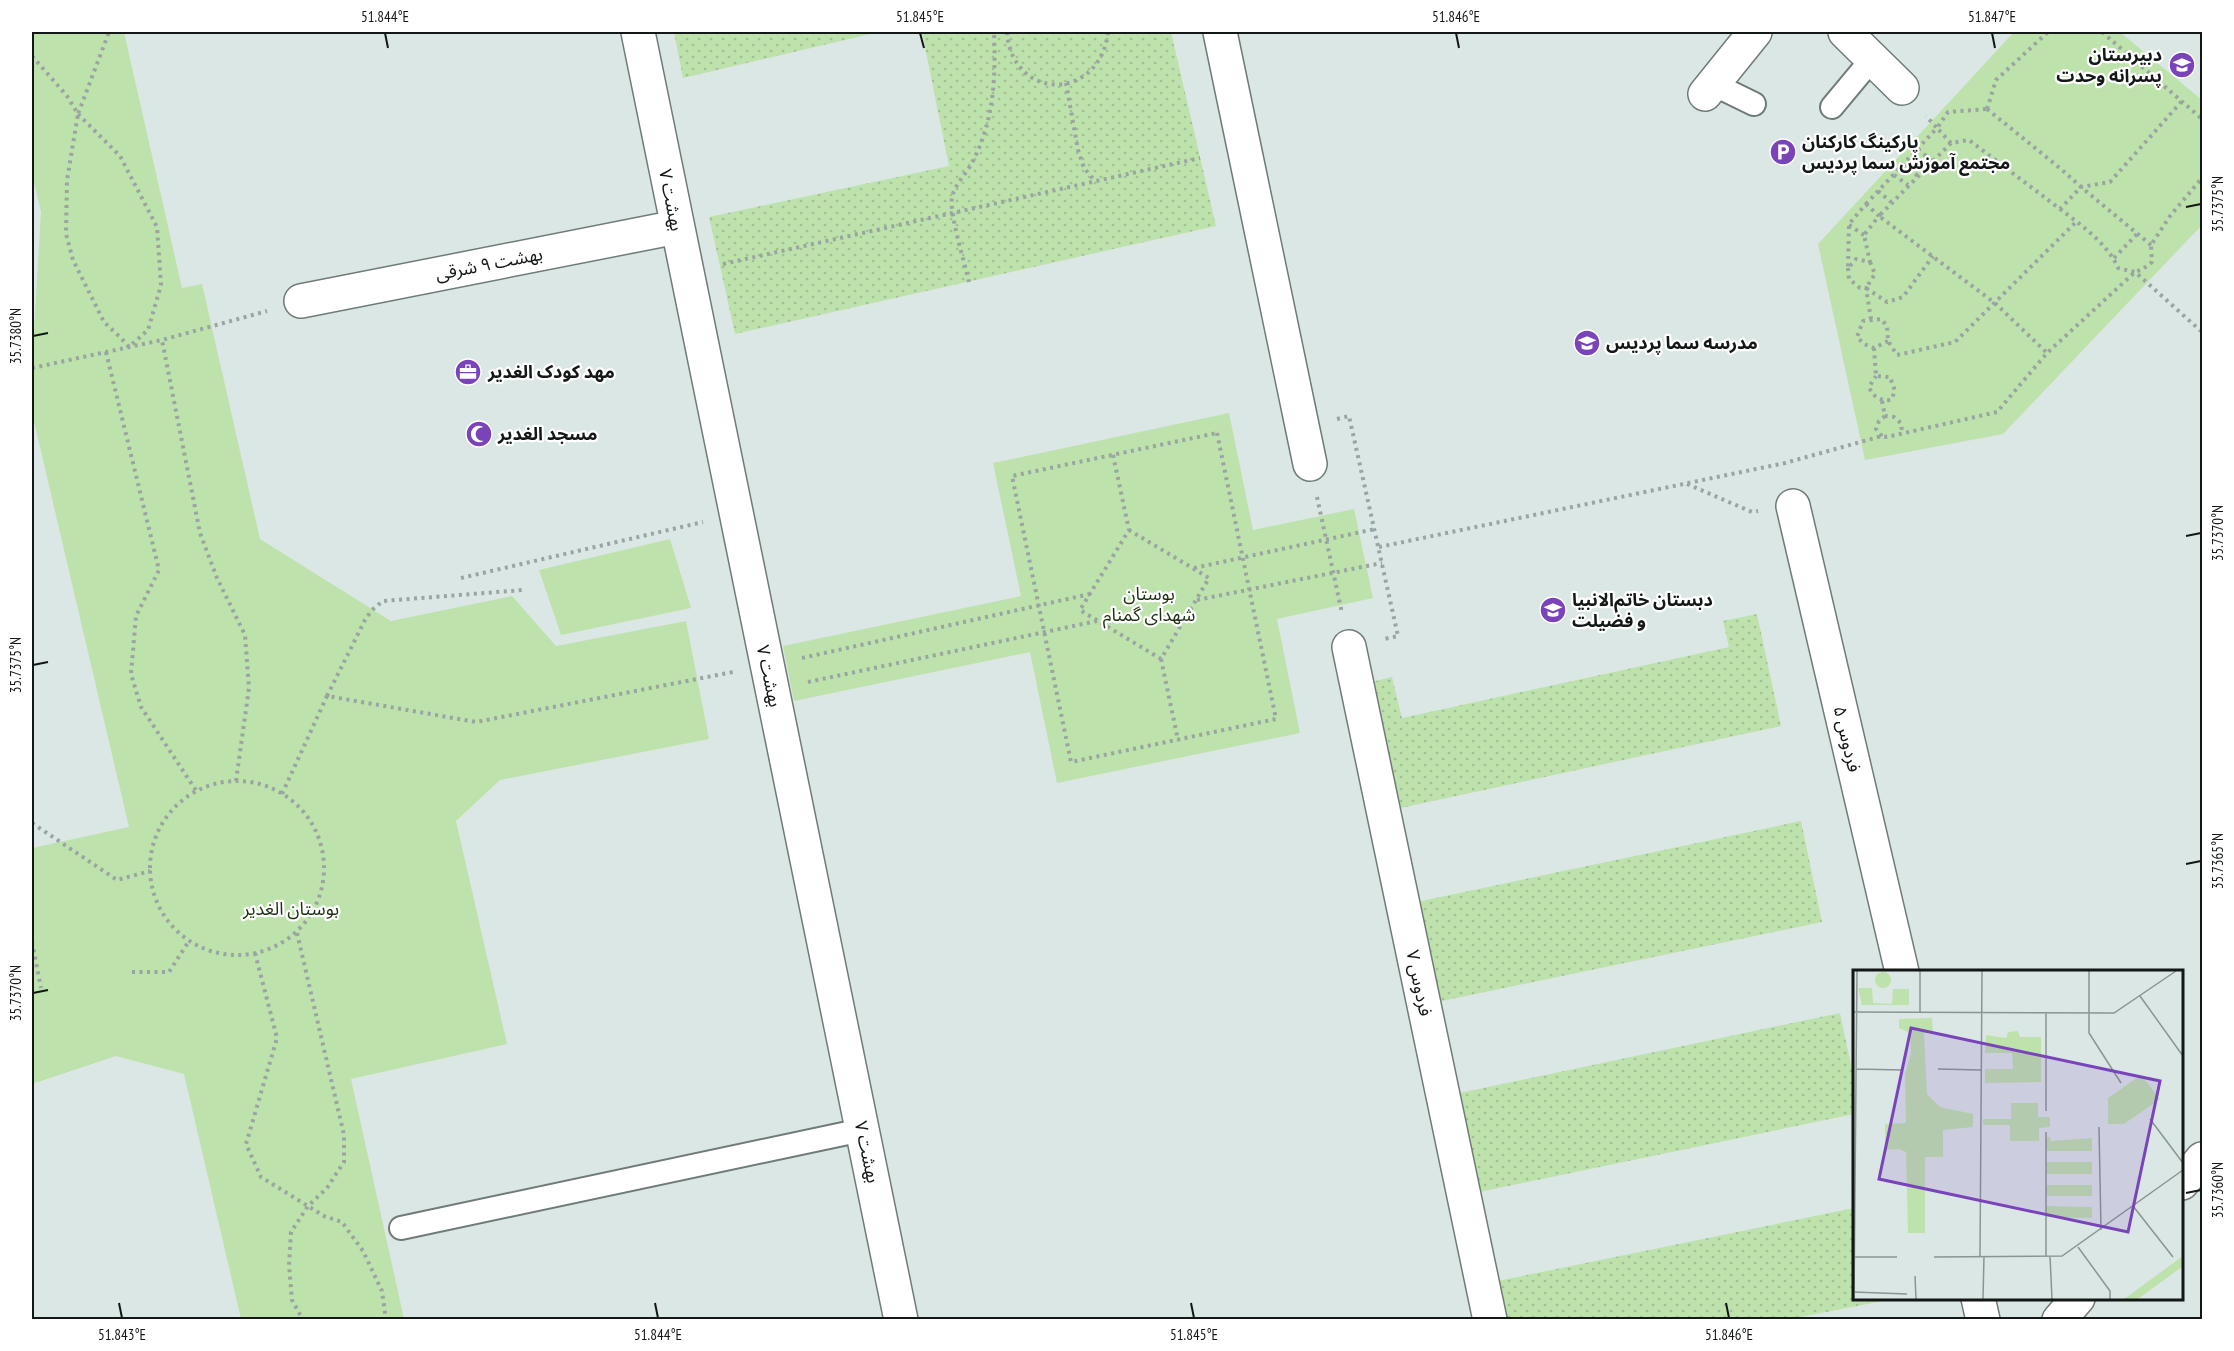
<svg xmlns="http://www.w3.org/2000/svg" width="2234" height="1351" font-family="'PT Sans Narrow','Noto Sans Arabic',sans-serif">
	<style>
		.grass { fill: url(#grass-dots) }
		.green { fill: #bee2ac }
		.lines { fill: none; stroke-linecap: round; stroke-linejoin: round }
		.service-casing { stroke: #707b79; stroke-width: 26 }
		.minor-casing { stroke: #707b79; stroke-width: 36 }
		.tertiary-casing { stroke: #707b79; stroke-width: 36 }
		.path { stroke: #9aa4a2; stroke-width: 4; stroke-dasharray: 3 4.5; stroke-linecap: butt }
		.service { stroke: #fff; stroke-width: 22 }
		.minor { stroke: #fff; stroke-width: 33 }
		.tertiary { stroke: #fff; stroke-width: 33 }
		.ticks { fill: none; stroke: #131716; stroke-width: 2 }
		.labels { text-anchor: middle; stroke-width: 4.5; stroke-linejoin: round; paint-order: stroke }
		.poi-label { font-size: 18px; font-weight: bold; fill: #131716; stroke: #fff; text-anchor: start }
		.street-label { font-size: 18px; fill: #131716; stroke: #fff }
		.park-label { font-size: 18px; fill: #1c300f; stroke: #fff }
		.inset-road { fill: none; stroke: #8b9492; stroke-width: 1.5 }
		.view { fill: #7943ba; fill-opacity: 0.15; stroke: #7943ba; stroke-width: 3 }
		.inset-edge { fill: none; stroke: #131716; stroke-width: 3 }
		.neatline { fill: none; stroke: #131716; stroke-width: 2 }
		.ticks-label { font-size: 15px; text-anchor: middle; fill: #131716 }
	</style>
	<defs>
		<pattern id="grass-dots" width="8" height="8" patternUnits="userSpaceOnUse" patternTransform="scale(1.5)"><rect width="8" height="8" fill="#bee2ac"/><path d="M2 2h.1M6 6h.1" fill="none" stroke="#a2c193" stroke-width="1.8" stroke-linecap="round"/></pattern>
	</defs>
	<rect width="100%" height="100%" fill="#dbe7e5"/>
	<path class="grass" d="M 674,32 L 879,32 L 683,78 Z
		M 916,32 L 1171,32 L 1216,226 L 735,334 L 709,217 L 949,166 L 923,37 Z
		M 1757,614 L 1781,726 L 1382,812 L 1355,686 L 1392,677 L 1402,718 L 1729,647 L 1723,621 Z
		M 1801,821 L 1822,922 L 1428,1004 L 1407,904 Z
		M 1840,1013 L 1854,1079 L 1854,1114 L 1465,1195 L 1445,1096 Z
		M 1854,1208 L 1854,1298 L 1893,1299 L 1791,1319 L 1491,1320 L 1483,1284 Z"/>
	<path class="green" d="M 32,32 L 124,32 L 182,288 L 202,284 L 260,539 L 391,621 L 512,596 L 556,646 L 686,621 L 709,739 L 500,780 L 456,821 L 507,1044 L 351,1079 L 404,1319 L 241,1319 L 184,1074 L 116,1056 L 32,1084 L 32,848 L 129,827 L 32,413 L 32,364 L 41,212 L 32,174 Z
		M 2014,32 L 2120,32 L 2202,100 L 2202,225 L 2003,434 L 1865,460 L 1818,244 Z
		M 1229,413 L 1253,530 L 1354,509 L 1373,598 L 1277,619 L 1300,733 L 1057,783 L 1030,652 L 794,701 L 783,646 L 1021,596 L 993,463 Z
		M 670,539 L 691,608 L 561,635 L 539,570 Z"/>
	<g class="lines">
		<defs>
			<path id="service" d="M 1713,84 L 1754,104
				M 1832,107 L 1872,59
				M 401,1228 L 862,1130"/>
			<path id="minor" d="M 638,32 L 901,1320
				M 1220,32 L 1310,464
				M 1845,32 L 1902,88
				M 1705,94 L 1755,32
				M 301,301 L 677,227
				M 1793,506 L 1902,972
				M 1349,647 L 1490,1320
				M 1978,1298 L 1983,1320"/>
			<path id="tertiary" d="M 2182,1183 L 2202,1159
				M 2059,1320 L 2078,1298"/>
		</defs>
		<use href="#service" class="service-casing"/>
		<use href="#minor" class="minor-casing"/>
		<use href="#tertiary" class="tertiary-casing"/>
		<path class="path" d="M 1007,32 C 1012,102 1100,102 1108,32
			M 2102,32 L 2202,119
			M 32,56 L 67,96 L 78,114 L 109,32
			M 1066,83 L 1078,150 L 1084,168 L 1095,181
			M 1987,109 L 2061,169 L 2081,187 L 2060,209 L 1969,140 L 1951,143 L 1937,128 L 1948,112 Z
			M 1987,109 L 1996,80 L 2048,32
			M 78,114 L 120,156 L 157,227 L 161,285 L 148,330 L 129,347 L 121,338 L 104,322 L 73,260 L 66,234 L 67,180 Z
			M 1951,143 L 1879,216 L 1996,304 L 2047,353
			M 1918,149 L 1933,162
			M 1903,165 L 1918,176
			M 1894,175 L 1908,185
			M 1878,191 L 1891,202
			M 1866,204 L 1879,216 L 1864,235 L 1870,262 L 1856,259 L 1848,268 L 1849,224 Z
			M 1866,204 L 1937,128 L 1926,116
			M 2060,209 C 2081,225 2108,244 2118,268 L 2135,272 L 2202,332
			M 1849,225 L 1864,235
			M 2151,245 L 2081,187 L 2110,182 L 2182,101
			M 2114,258 L 2137,234
			M 1870,262 L 1875,274 L 1866,288 L 1887,302 L 1903,297 L 1933,256
			M 723,264 L 1200,158
			M 1848,268 L 1849,279 L 1860,288 L 1866,288 L 1871,319
			M 969,282 C 965,264 949,213 952,197 C 955,184 967,173 973,161 C 994,120 996,77 994,32
			M 1888,341 L 1874,348 L 1864,344 L 1857,337 L 1863,321 L 1881,319 L 1887,326 L 1888,341 L 1897,355 L 1955,342 L 2076,222
			M 1874,348 L 1876,376 L 1890,377 L 1895,391 L 1891,400 C 1880,401 1873,397 1869,387 L 1876,376
			M 106,352 L 159,570 L 136,616 L 131,674 L 141,707 L 197,792
			M 32,368 L 162,340
			M 1882,401 L 1885,416 L 1894,417 L 1901,423 L 1902,432
			M 1337,419 L 1349,416 L 1398,636 L 1384,639
			M 1217,433 L 1276,719 L 1071,762 L 1012,476 Z
			M 1882,436 L 1876,429 L 1879,421 L 1885,416
			M 1113,455 L 1129,530 L 1080,610 L 1161,659 L 1209,578 L 1129,530
			M 1687,484 L 1752,512 L 1758,511
			M 1317,497 L 1342,613
			M 1379,547 L 1785,463 L 1882,436 L 1887,437 L 1997,412 L 2047,353 L 2135,272 L 2143,269 L 2152,262 L 2151,245 L 2170,216 L 2202,178
			M 1194,568 L 1375,529
			M 461,578 L 703,522
			M 1197,600 L 1382,563
			M 802,658 L 1090,594
			M 1161,659 L 1178,740
			M 808,682 L 1097,621
			M 327,696 L 365,620 L 372,610 L 383,601 L 523,590
			M 236,781 L 249,688 L 245,635 L 217,578 L 200,533 L 162,340 L 267,311
			M150 868a87 87 0 1 1 174 0a87 87 0 1 1-174 0Z
			M 282,794 L 327,696 L 476,722 L 733,672
			M 32,823 L 117,880 L 150,871
			M 297,933 L 344,1135 L 344,1162 L 327,1188 L 308,1206 L 291,1232 L 289,1265 L 292,1300 L 303,1320
			M 32,942 L 41,988
			M 255,953 L 277,1038 L 246,1144 L 261,1177 L 324,1216 L 342,1222 L 363,1251 L 382,1291 L 386,1320
			M 132,972 L 169,972 L 189,941"/>
		<use href="#service" class="service"/>
		<use href="#minor" class="minor"/>
		<use href="#tertiary" class="tertiary"/>
	</g>
	<path class="ticks" d="M 385,33 L 388,48M 920,33 L 924,48M 1456,33 L 1459,48M 1992,33 L 1995,48M 2186,207 L 2201,204M 33,336 L 48,333M 2186,536 L 2201,533M 33,665 L 48,662M 2186,864 L 2201,861M 33,993 L 48,990M 2186,1193 L 2201,1190M 119,1303 L 122,1318M 655,1303 L 658,1318M 1191,1303 L 1194,1318M 1726,1303 L 1729,1318"/>
	<defs>
		<symbol id="school-disc" viewBox="-11 -11 22 22"><circle r="9.5" fill="#7943ba" stroke="#fff"/><path d="M0-5L7-2L0 1L-7-2ZM-4 1L0 2.5L4 1V4Q0 6-4 4Z" fill="#fff"/></symbol>
		<symbol id="parking-disc" viewBox="-11 -11 22 22"><circle r="9.5" fill="#7943ba" stroke="#fff"/><path d="M-3.5-5.5H1a3.5 3.5 0 0 1 0 7H-1V5.5H-3.5ZM-1-3.4V-.6H.8a1.4 1.4 0 0 0 0-2.8Z" fill="#fff"/></symbol>
		<symbol id="university-disc" viewBox="-11 -11 22 22"><circle r="9.5" fill="#7943ba" stroke="#fff"/><path d="M0-5L7-2L0 1L-7-2ZM-4 1L0 2.5L4 1V4Q0 6-4 4Z" fill="#fff"/></symbol>
		<symbol id="office-disc" viewBox="-11 -11 22 22"><circle r="9.5" fill="#7943ba" stroke="#fff"/><path d="M-6-3h4V-5.5h4V-3h4V5H-6ZM-1-4.5V-3h2v-1.5ZM-6 0V1H6V0Z" fill="#fff"/></symbol>
		<symbol id="mosque-disc" viewBox="-11 -11 22 22"><circle r="9.5" fill="#7943ba" stroke="#fff"/><path d="M3.5-4.9A6 6 0 1 0 3.5 4.9A5 5 0 1 1 3.5-4.9Z" fill="#fff"/></symbol>
	</defs>
	<g fill-rule="evenodd">
		<use href="#school-disc" x="2167" y="50" width="30" height="30"/>
		<use href="#parking-disc" x="1768" y="137" width="30" height="30"/>
		<use href="#university-disc" x="1572" y="328" width="30" height="30"/>
		<use href="#office-disc" x="453" y="357" width="30" height="30"/>
		<use href="#mosque-disc" x="464" y="419" width="30" height="30"/>
		<use href="#school-disc" x="1538" y="595" width="30" height="30"/>
	</g>
	<g class="labels">
		<g class="poi-label">
			<text x="2162" y="61" text-anchor="end">دبیرستان<tspan x="2162" dy="21">پسرانه وحدت</tspan></text>
			<text x="1802" y="148">پارکینگ کارکنان<tspan x="1802" dy="21">مجتمع آموزش سما پردیس</tspan></text>
			<text x="1606" y="349">مدرسه سما پردیس</text>
			<text x="488" y="378">مهد کودک الغدیر</text>
			<text x="498" y="440">مسجد الغدیر</text>
			<text x="1572" y="606">دبستان خاتم‌الانبیا<tspan x="1572" dy="21">و فضیلت</tspan></text>
		</g>
		<g class="street-label">
			<text transform="translate(671 200) rotate(79)" y="6">بهشت ۷</text>
			<text transform="translate(489 264) rotate(-11)" y="6">بهشت ۹ شرقی</text>
			<text transform="translate(769 676) rotate(78)" y="6">بهشت ۷</text>
			<text transform="translate(1847 739) rotate(77)" y="6">فردوس ۵</text>
			<text transform="translate(1419 983) rotate(78)" y="6">فردوس ۷</text>
			<text transform="translate(867 1152) rotate(78)" y="6">بهشت ۷</text>
		</g>
		<g class="park-label">
			<text x="1149" y="600">بوستان<tspan x="1149" dy="21">شهدای گمنام</tspan></text>
			<text x="291" y="915">بوستان الغدیر</text>
		</g>
	</g>
	<g transform="translate(1853 970)">
		<rect width="330" height="330" fill="#dbe7e5"/>
		<path d="M22 10a8 8 0 1 1 16 0a8 8 0 1 1-16 0ZM 5,18 L 19,18 L 20,33 L 39,34 L 40,19 L 56,19 L 56,35 L 9,35 ZM 165,61 L 167,67 L 188,67 L 188,112 L 132,113 L 132,99 L 160,99 L 159,83 L 132,83 L 133,65 L 153,68 L 155,62 ZM 193,167 L 197,167 L 198,171 L 239,168 L 239,181 L 193,181 ZM 193,192 L 239,192 L 239,204 L 193,204 ZM 193,215 L 239,215 L 239,226 L 193,226 ZM 193,236 L 239,237 L 239,248 L 193,247 Z" fill="#bee2ac"/>
		<path d="M 330,286 L 330,296 L 285,329 L 271,329 Z" fill="#bee2ac"/>
		<path d="M 79,48 L 80,63 L 71,63 L 74,124 L 87,137 L 120,144 L 120,157 L 90,160 L 90,187 L 72,187 L 72,263 L 55,263 L 53,182 L 46,179 L 32,180 L 32,154 L 53,153 L 52,104 L 58,83 L 57,63 L 46,58 L 46,49 ZM 288,105 L 307,129 L 271,154 L 255,154 L 255,128 ZM 158,133 L 185,133 L 185,147 L 197,147 L 197,157 L 186,158 L 186,171 L 157,171 L 157,155 L 130,155 L 130,149 L 158,149 Z" fill="#bee2ac"/>
		<path class="inset-road" d="M 67,1 L 67,42M 236,1 L 236,63 L 268,113M 287,26 L 330,86M 0,42 L 261,43 L 323,1M 3,99 L 49,100M 85,99 L 128,100M 193,141 L 193,43M 297,149 L 330,193M 246,157 L 248,260M 280,236 L 320,287M 225,277 L 257,321 L 257,329M 127,286 L 129,1M 193,286 L 193,162M 197,286 L 199,329M 0,287 L 44,287M 81,287 L 209,286 L 330,200M 62,306 L 63,329M 0,322 L 54,324M 1,329 L 4,1M 130,329 L 131,286"/>
		<path class="view" d="M 58,58 L 307,111 L 275,262 L 26,209 Z"/>
		<rect width="330" height="330" class="inset-edge"/>
	</g>
	<rect width="2234" height="1351" fill="none" stroke="#ffffff" stroke-width="66"/>
	<rect x="33" y="33" width="2168" height="1285" class="neatline"/>
	<g class="ticks-label">
		<text x="385" y="22">51.844°E</text>
		<text x="920" y="22">51.845°E</text>
		<text x="1456" y="22">51.846°E</text>
		<text x="1992" y="22">51.847°E</text>
		<text transform="translate(2218 204) rotate(-90)" y="5">35.7375°N</text>
		<text transform="translate(16 336) rotate(-90)" y="5">35.7380°N</text>
		<text transform="translate(2218 533) rotate(-90)" y="5">35.7370°N</text>
		<text transform="translate(16 665) rotate(-90)" y="5">35.7375°N</text>
		<text transform="translate(2218 861) rotate(-90)" y="5">35.7365°N</text>
		<text transform="translate(16 993) rotate(-90)" y="5">35.7370°N</text>
		<text transform="translate(2218 1190) rotate(-90)" y="5">35.7360°N</text>
		<text x="122" y="1340">51.843°E</text>
		<text x="658" y="1340">51.844°E</text>
		<text x="1194" y="1340">51.845°E</text>
		<text x="1729" y="1340">51.846°E</text>
	</g>
</svg>
